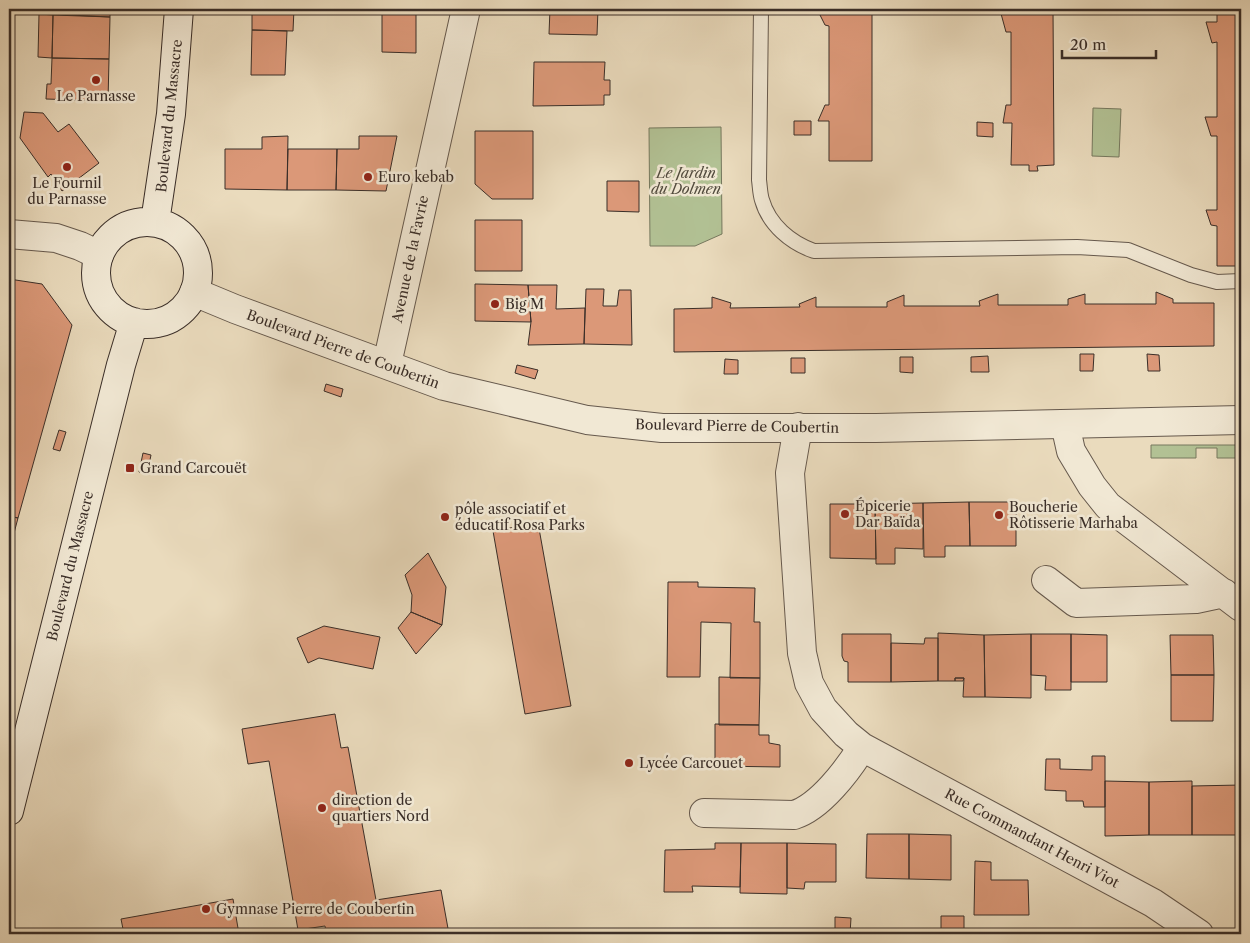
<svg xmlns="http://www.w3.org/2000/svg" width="1250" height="943" font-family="'Libre Caslon Text',serif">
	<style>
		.green { fill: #b2c194; stroke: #76785e }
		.building { fill: #db9878; stroke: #3a2e28 }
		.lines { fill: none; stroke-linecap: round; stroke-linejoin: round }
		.service-casing { stroke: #66594d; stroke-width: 16 }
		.minor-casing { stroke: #66594d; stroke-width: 30 }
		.tertiary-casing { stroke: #66594d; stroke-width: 30 }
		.secondary-casing { stroke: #3a2e28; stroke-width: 30 }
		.service { stroke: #f1e8d4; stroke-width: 14 }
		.minor { stroke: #f1e8d4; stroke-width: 28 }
		.tertiary { stroke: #f1e8d4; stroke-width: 28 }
		.secondary { stroke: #f1e8d4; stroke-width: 28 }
		.poi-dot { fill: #8f2418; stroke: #f1e8d4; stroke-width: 2 }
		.labels { text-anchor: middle; stroke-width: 5; stroke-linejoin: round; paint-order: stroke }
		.poi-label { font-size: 14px; fill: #3a2e28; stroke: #f1e8d4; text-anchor: start }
		.street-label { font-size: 14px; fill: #3a2e28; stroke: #f1e8d4 }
		.park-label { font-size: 14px; font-style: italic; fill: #524b3e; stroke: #f1e8d4 }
	</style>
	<rect width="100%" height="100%" fill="#eadbbd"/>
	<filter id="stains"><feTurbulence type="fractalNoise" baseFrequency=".004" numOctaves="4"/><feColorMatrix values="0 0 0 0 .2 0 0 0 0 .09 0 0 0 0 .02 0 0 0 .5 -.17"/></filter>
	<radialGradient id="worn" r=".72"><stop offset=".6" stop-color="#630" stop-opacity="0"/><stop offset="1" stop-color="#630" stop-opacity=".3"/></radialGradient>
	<path class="green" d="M 1093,108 L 1121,109 L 1119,157 L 1092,156 Z
		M 721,127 L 722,234 L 695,246 L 650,246 L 649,128 Z
		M 1151,445 L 1241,445 L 1241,458 L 1217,458 L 1217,448 L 1196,448 L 1196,458 L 1151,458 Z"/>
	<path class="building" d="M 50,9 L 110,9 L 110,17 L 50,14 Z
		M 252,9 L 298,9 L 294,9 L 293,31 L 252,30 Z
		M 382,9 L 416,9 L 416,53 L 382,52 Z
		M 550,9 L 598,9 L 597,35 L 549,34 Z
		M 795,9 L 812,9 L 812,11 L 795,11 Z
		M 829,9 L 872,9 L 872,161 L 829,161 L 829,121 L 818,121 L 825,105 L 829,105 L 829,26 L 825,25 L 818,11 L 829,11 Z
		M 1007,9 L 1053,9 L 1054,165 L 1037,166 L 1038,171 L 1029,171 L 1029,165 L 1011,165 L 1012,123 L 1003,123 L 1006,105 L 1011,105 L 1011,32 L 1006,32 L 1000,10 L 1008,11 Z
		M 1217,9 L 1241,9 L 1241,266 L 1217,266 L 1217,226 L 1211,225 L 1206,210 L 1217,210 L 1217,136 L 1211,136 L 1205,117 L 1217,117 L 1217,42 L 1212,43 L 1206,22 L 1217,22 Z
		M 39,14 L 53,15 L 52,58 L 38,57 Z
		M 53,15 L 110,17 L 109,59 L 52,58 Z
		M 252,30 L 287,31 L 285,75 L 251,75 Z
		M 52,58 L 109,59 L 108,101 L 46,99 L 47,84 L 51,84 Z
		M 534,62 L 605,62 L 604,80 L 610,80 L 610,95 L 604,95 L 604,105 L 533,106 Z
		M 24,112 L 43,113 L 58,132 L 69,124 L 99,163 L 62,191 L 51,174 L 48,177 L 20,138 Z
		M 794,121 L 811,121 L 811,135 L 794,135 Z
		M 977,122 L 993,123 L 993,137 L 977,136 Z
		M 475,131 L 533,131 L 533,199 L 492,199 L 475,184 Z
		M 288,136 L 287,190 L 225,189 L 225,149 L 262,149 L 262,137 Z
		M 359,136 L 397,136 L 386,191 L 336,190 L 337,149 L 359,149 Z
		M 288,149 L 337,149 L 336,190 L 287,190 Z
		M 607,181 L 639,181 L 639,212 L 607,211 Z
		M 475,220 L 522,220 L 522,271 L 475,271 Z
		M 9,279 L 42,284 L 72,325 L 18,518 L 9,516 Z
		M 475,284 L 528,285 L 531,322 L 475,321 Z
		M 528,285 L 557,285 L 556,309 L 585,308 L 584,344 L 528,345 L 531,322 Z
		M 586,289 L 604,289 L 603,306 L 617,306 L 619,290 L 631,290 L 632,345 L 584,344 Z
		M 1156,292 L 1173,299 L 1173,303 L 1214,303 L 1214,346 L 674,352 L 674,309 L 712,308 L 712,297 L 731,303 L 730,308 L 800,307 L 799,304 L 816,297 L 816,307 L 887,307 L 887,302 L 904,295 L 904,306 L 980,306 L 979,301 L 998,294 L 998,305 L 1068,305 L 1068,299 L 1085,294 L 1085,304 L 1156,304 Z
		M 1080,354 L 1094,354 L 1093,371 L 1080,371 Z
		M 1147,354 L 1159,355 L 1160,371 L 1148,371 Z
		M 988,356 L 989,372 L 971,372 L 971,357 Z
		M 900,357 L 913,357 L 913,373 L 900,372 Z
		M 791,358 L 805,358 L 805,373 L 791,373 Z
		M 725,359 L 738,360 L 738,374 L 724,374 Z
		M 517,365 L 538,370 L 535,379 L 515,373 Z
		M 326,384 L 343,389 L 341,397 L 324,391 Z
		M 59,430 L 66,432 L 60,451 L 53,449 Z
		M 143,453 L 151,455 L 147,474 L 139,472 Z
		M 969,502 L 970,546 L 945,546 L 945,557 L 924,557 L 923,503 Z
		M 969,502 L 1016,502 L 1016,546 L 970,546 Z
		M 923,503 L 923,549 L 895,548 L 895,564 L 876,564 L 875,504 Z
		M 830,504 L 875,504 L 876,559 L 830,558 Z
		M 9,516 L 18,518 L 9,552 Z
		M 538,523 L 571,706 L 525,714 L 493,531 Z
		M 428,553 L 446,587 L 442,625 L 411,612 L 412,595 L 405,575 Z
		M 668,582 L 698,582 L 698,587 L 755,588 L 754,622 L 760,622 L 760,678 L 730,678 L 731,623 L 701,622 L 700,677 L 667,677 Z
		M 411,612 L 442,625 L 416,654 L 398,628 Z
		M 324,626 L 380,637 L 373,669 L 319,658 L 308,663 L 297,638 Z
		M 938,633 L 984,635 L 985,697 L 963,697 L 964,678 L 955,678 L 955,681 L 938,681 Z
		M 842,634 L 891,634 L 891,682 L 848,682 L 848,662 L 844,661 L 842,656 Z
		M 1031,634 L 1031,698 L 985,697 L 984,635 Z
		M 1031,634 L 1071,634 L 1071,690 L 1045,690 L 1046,676 L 1031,675 Z
		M 1071,634 L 1107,635 L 1107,682 L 1071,682 Z
		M 1170,635 L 1213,635 L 1214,675 L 1171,675 Z
		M 925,638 L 938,638 L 938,681 L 891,682 L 891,643 L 924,644 Z
		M 1171,675 L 1214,675 L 1213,721 L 1171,721 Z
		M 719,677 L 760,678 L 759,725 L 719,725 Z
		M 955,678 L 964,678 L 963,681 L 955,681 Z
		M 335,714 L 341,748 L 348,747 L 376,900 L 441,890 L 449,934 L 330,934 L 329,932 L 326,932 L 325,926 L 298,930 L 269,761 L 248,764 L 242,729 Z
		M 715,724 L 759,725 L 759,735 L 769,735 L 769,743 L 780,745 L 780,767 L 715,766 Z
		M 1092,756 L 1105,756 L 1105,807 L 1084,807 L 1083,801 L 1066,801 L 1066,791 L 1045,790 L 1046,759 L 1060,759 L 1060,769 L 1092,770 Z
		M 1105,781 L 1149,782 L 1149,835 L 1105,836 Z
		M 1192,781 L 1192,835 L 1149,835 L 1149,782 Z
		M 1241,785 L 1241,835 L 1192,835 L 1192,786 Z
		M 867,834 L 909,834 L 909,879 L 866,878 Z
		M 909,834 L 951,835 L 951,880 L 909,879 Z
		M 715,843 L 741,843 L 740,887 L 692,886 L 693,892 L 664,892 L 665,850 L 715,849 Z
		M 741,843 L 787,843 L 787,894 L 740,893 Z
		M 787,843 L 836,844 L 836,882 L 805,882 L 804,889 L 787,888 Z
		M 975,861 L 991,862 L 991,880 L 1028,880 L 1029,915 L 974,915 Z
		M 233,899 L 239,934 L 124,934 L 121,919 Z
		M 941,916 L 964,916 L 964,934 L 941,934 Z
		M 835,917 L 851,918 L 850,934 L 835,934 Z"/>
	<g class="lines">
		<defs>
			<path id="service" d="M 761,9 L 759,180 C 760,187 760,194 762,200 C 769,225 791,243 814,251 L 1077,247 L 1128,250 L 1191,275 L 1217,282 L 1241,281"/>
			<path id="minor" d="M 387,364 L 466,9
				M 1065,424 L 1071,451 L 1092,486 L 1108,506 L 1241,607
				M 798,427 L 790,473 L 802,653 L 809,683 L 823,709 L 846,734 L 862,747 L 1153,903 L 1199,934
				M 1046,580 L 1076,603 L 1196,599 L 1224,593
				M 704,813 L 794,815 C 820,807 848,770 862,747"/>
			<path id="tertiary" d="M 9,234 L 56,238 L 80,246 L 99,255
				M 194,292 L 235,309 L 444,386 L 587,420 L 662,428 L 876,428 L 1241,420"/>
			<path id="secondary" d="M 155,222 L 171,114 L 179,9
				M96 273a51 51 0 1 1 102 0a51 51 0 1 1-102 0Z
				M 9,811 L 121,365 L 134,322"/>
		</defs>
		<use href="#service" class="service-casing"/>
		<use href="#minor" class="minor-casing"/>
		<use href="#tertiary" class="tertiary-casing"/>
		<use href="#secondary" class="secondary-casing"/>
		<use href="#service" class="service"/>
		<use href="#minor" class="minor"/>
		<use href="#tertiary" class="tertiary"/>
		<use href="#secondary" class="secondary"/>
	</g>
	<g class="poi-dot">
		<circle cx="96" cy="80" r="5"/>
		<circle cx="67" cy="167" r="5"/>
		<circle cx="368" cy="177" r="5"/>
		<circle cx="495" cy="304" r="5"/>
		<rect x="125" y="463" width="10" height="10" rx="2.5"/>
		<circle cx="845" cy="514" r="5"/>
		<circle cx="999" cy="515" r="5"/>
		<circle cx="445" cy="517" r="5"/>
		<circle cx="629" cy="763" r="5"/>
		<circle cx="322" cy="808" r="5"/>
		<circle cx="206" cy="909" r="5"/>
	</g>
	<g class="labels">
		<g class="poi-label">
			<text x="96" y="101" text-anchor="middle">Le Parnasse</text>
			<text x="378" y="182">Euro kebab</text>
			<text x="67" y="188" text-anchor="middle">Le Fournil<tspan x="67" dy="16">du Parnasse</tspan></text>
			<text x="505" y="309">Big M</text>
			<text x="140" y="473">Grand Carcouët</text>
			<text x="855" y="511">Épicerie<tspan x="855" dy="16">Dar Baïda</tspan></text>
			<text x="1009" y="512">Boucherie<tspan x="1009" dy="16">Rôtisserie Marhaba</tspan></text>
			<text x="455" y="514">pôle associatif et<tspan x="455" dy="16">éducatif Rosa Parks</tspan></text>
			<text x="639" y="768">Lycée Carcouet</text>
			<text x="332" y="805">direction de<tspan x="332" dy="16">quartiers Nord</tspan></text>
			<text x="216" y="914">Gymnase Pierre de Coubertin</text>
		</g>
		<g class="street-label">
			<text transform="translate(169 116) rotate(-84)" y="5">Boulevard du Massacre</text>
			<text transform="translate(410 259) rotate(-78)" y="5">Avenue de la Favrie</text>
			<text transform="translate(343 349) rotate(20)" y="5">Boulevard Pierre de Coubertin</text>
			<text transform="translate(737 426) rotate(1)" y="5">Boulevard Pierre de Coubertin</text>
			<text transform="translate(70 566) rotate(-76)" y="5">Boulevard du Massacre</text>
			<text transform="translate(1032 838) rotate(28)" y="5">Rue Commandant Henri Viot</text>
		</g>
		<g class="park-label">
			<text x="686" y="178">Le Jardin<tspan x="686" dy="16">du Dolmen</tspan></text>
		</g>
	</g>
	<rect width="1250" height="943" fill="none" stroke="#eadbbd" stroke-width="30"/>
	<rect x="10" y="10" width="1230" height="923" fill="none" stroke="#3a2e28" stroke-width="2.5"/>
	<rect x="15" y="15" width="1220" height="913" fill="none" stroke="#3a2e28"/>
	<path d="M1062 50v8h94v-8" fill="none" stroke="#3a2e28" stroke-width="2.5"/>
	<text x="1070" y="50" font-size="15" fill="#3a2e28" stroke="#f1e8d4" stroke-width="4" paint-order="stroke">20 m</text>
	<rect width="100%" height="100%" filter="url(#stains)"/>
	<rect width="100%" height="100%" fill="url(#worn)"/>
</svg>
